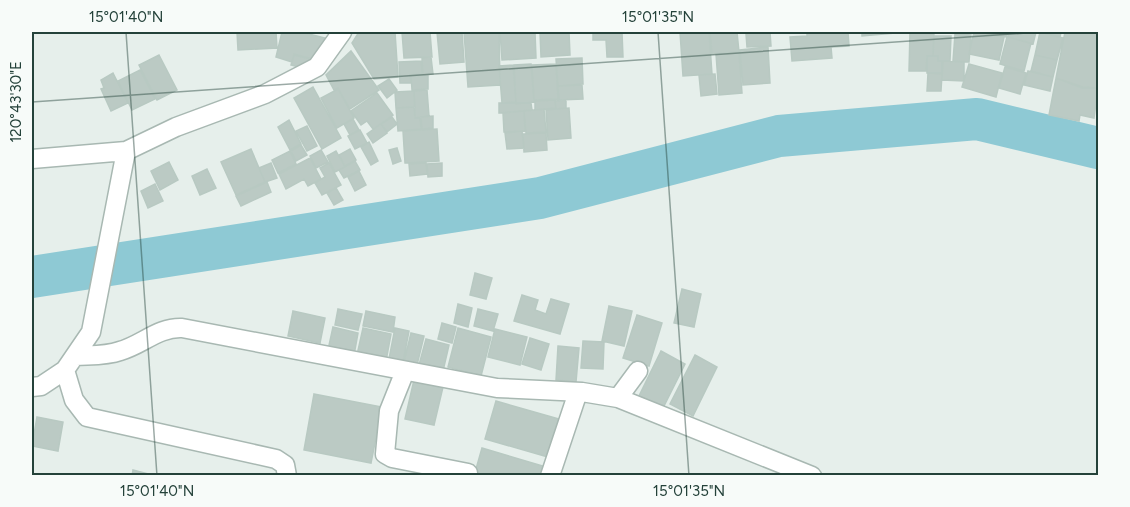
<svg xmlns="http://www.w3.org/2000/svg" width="1130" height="507" font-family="Figtree,sans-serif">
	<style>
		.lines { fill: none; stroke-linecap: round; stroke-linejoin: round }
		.river { stroke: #8ec9d4; stroke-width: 42 }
		.building { fill: #bbcac4; stroke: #b8c9c2; stroke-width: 1.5 }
		.minor-casing { stroke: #a8b8b2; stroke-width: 21 }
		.minor { stroke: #fff; stroke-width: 18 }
		.ticks { fill: none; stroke: #24423a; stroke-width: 1.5; stroke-opacity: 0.45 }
		.neatline { fill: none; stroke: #24423a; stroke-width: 2 }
		.ticks-label { font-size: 15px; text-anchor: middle; fill: #24423a }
	</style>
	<rect width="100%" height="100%" fill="#e6efeb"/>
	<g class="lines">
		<path class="river" d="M 32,277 L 540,198 L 779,136 L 977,119 L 1098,148"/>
	</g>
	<path class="building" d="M 237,32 L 276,32 L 277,48 L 238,50 Z
		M 282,32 L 301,32 L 325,38 L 319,61 L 294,54 L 292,62 L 276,57 Z
		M 359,32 L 395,32 L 398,77 L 374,79 L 352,43 Z
		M 402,32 L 430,32 L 432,57 L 404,58 Z
		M 437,32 L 462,32 L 464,62 L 440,64 Z
		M 464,32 L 499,32 L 500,85 L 468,87 Z
		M 500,32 L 535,32 L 536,58 L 502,60 Z
		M 540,32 L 569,32 L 570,55 L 541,57 Z
		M 593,32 L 622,32 L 623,57 L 607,57 L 606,40 L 593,40 Z
		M 680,32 L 709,32 L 712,74 L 683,76 Z
		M 710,32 L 737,32 L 739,52 L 712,54 Z
		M 751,32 L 770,32 L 771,46 L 747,47 L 746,34 Z
		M 807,32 L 848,32 L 849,46 L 831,47 L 832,58 L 792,61 L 790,37 L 807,36 Z
		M 862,32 L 907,32 L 862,36 Z
		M 910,32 L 934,32 L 933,56 L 927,56 L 926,71 L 909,71 Z
		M 974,32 L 1004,37 L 999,60 L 969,54 Z
		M 979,32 L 1008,32 L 1006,37 Z
		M 1009,32 L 1036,32 L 1033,44 L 1008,37 Z
		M 1039,32 L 1061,32 L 1060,37 Z
		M 1040,32 L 1063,38 L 1057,60 L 1035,55 Z
		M 1065,32 L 1098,32 L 1098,88 L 1083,87 L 1056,78 Z
		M 955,34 L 971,35 L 969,62 L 953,61 Z
		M 934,36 L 951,36 L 950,61 L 938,61 L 938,56 L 933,56 Z
		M 1007,37 L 1031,43 L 1024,71 L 1000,64 Z
		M 768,47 L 770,83 L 743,85 L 740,50 Z
		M 351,51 L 379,90 L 350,109 L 338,88 L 334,90 L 326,75 Z
		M 739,53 L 742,93 L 719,95 L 716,54 Z
		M 159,55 L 177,90 L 157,100 L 139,65 Z
		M 294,55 L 310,59 L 307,69 L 291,65 Z
		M 1035,55 L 1057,60 L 1053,77 L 1031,71 Z
		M 927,56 L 938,56 L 938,61 L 942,61 L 942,73 L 927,73 Z
		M 431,57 L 433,74 L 423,75 L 422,58 Z
		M 582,58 L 583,84 L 558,86 L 556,59 Z
		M 421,61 L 422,74 L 410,75 L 411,83 L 400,83 L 399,62 Z
		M 943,61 L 964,62 L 964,81 L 942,80 Z
		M 531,64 L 534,102 L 516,104 L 514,65 Z
		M 556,64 L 558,99 L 534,100 L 532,65 Z
		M 969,64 L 1002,73 L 996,97 L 962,87 Z
		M 513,65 L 516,102 L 502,103 L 499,66 Z
		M 1005,67 L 1026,73 L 1020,94 L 999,88 Z
		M 140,70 L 155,99 L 132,110 L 118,81 Z
		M 1028,71 L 1053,77 L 1050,91 L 1024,85 Z
		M 113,73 L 128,103 L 111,111 L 101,89 L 104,88 L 101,80 Z
		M 928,73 L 942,74 L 941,91 L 927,91 Z
		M 715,74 L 717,94 L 701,96 L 699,75 Z
		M 428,75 L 428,89 L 412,90 L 411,76 Z
		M 1056,78 L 1082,88 L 1098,88 L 1094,118 L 1080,115 L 1079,121 L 1049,115 Z
		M 389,79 L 397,90 L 387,98 L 378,86 Z
		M 582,85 L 583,99 L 559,100 L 558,86 Z
		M 313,87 L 341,138 L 322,149 L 294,98 Z
		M 338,89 L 354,118 L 337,128 L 321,98 Z
		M 427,90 L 429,116 L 415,118 L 414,91 Z
		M 414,91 L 415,107 L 396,108 L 395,92 Z
		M 377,93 L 393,115 L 373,129 L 367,121 L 361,125 L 351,111 Z
		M 555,100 L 556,108 L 535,110 L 535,101 Z
		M 566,100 L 566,108 L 556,109 L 555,101 Z
		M 499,103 L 531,103 L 532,110 L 499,113 Z
		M 414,107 L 415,118 L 420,118 L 421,129 L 398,131 L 396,108 Z
		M 569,108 L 571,138 L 548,140 L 546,110 Z
		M 544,109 L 546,132 L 526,133 L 524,111 Z
		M 524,111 L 525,131 L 504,132 L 503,113 Z
		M 433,116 L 433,128 L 422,129 L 421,117 Z
		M 392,117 L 397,124 L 387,132 L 381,124 Z
		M 353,119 L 359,130 L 350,135 L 344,124 Z
		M 289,120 L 301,144 L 290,150 L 278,127 Z
		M 381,124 L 387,133 L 373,143 L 367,134 Z
		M 307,126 L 317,146 L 307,151 L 296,131 Z
		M 437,129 L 439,161 L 405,163 L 403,131 Z
		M 360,130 L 367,143 L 355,149 L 348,136 Z
		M 522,131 L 524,148 L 507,149 L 505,133 Z
		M 546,133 L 547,150 L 524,152 L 523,134 Z
		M 369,142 L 378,161 L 371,165 L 361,147 Z
		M 301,145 L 307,155 L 296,161 L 291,151 Z
		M 397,148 L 401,161 L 393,164 L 389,150 Z
		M 251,149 L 265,182 L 236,195 L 221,162 Z
		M 350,149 L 356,160 L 345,166 L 339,155 Z
		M 321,150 L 328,162 L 316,168 L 310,156 Z
		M 290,151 L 296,164 L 278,173 L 272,160 Z
		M 336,151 L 345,167 L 335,172 L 327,156 Z
		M 310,158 L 321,179 L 308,186 L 304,179 L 286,189 L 279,174 Z
		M 355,161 L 360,170 L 344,178 L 339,170 Z
		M 169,162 L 178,180 L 160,190 L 151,171 Z
		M 271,163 L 277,178 L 265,182 L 259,168 Z
		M 329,163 L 341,185 L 322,195 L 315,183 L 325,177 L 320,168 Z
		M 426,163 L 427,174 L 410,176 L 409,164 Z
		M 442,163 L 442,176 L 428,177 L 427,164 Z
		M 207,169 L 216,188 L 200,195 L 192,176 Z
		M 359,171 L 366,185 L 355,191 L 348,177 Z
		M 267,182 L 271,192 L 241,206 L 236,196 Z
		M 155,184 L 163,201 L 148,208 L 141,191 Z
		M 336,188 L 343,200 L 334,205 L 327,193 Z
		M 475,273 L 492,278 L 486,299 L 470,295 Z
		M 682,289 L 701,294 L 694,327 L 674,323 Z
		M 522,295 L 538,300 L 535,310 L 546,314 L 551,299 L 569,304 L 560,334 L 514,321 Z
		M 458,304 L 472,308 L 468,327 L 454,323 Z
		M 609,306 L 632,311 L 624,346 L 602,341 Z
		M 338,309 L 362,314 L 358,330 L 335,325 Z
		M 478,309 L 498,314 L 493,331 L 474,326 Z
		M 293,311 L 325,318 L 320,343 L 288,336 Z
		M 366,311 L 395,317 L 393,332 L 363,326 Z
		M 637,315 L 662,323 L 649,366 L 623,358 Z
		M 442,323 L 456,327 L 452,343 L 438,339 Z
		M 333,327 L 358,333 L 354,355 L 328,350 Z
		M 363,328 L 391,334 L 386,361 L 357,355 Z
		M 395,328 L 409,331 L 403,362 L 389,359 Z
		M 458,328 L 491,337 L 481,376 L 448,367 Z
		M 495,329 L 527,337 L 520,365 L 488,357 Z
		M 411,333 L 424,336 L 417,365 L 404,362 Z
		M 530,338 L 549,344 L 541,370 L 522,364 Z
		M 426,339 L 449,345 L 443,371 L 419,365 Z
		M 583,341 L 604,342 L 603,369 L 581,368 Z
		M 558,346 L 579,348 L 576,382 L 556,380 Z
		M 661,351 L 685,364 L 663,408 L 639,396 Z
		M 695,355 L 717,367 L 693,416 L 670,404 Z
		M 414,380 L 443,387 L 434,425 L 405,419 Z
		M 314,394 L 382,407 L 371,463 L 304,450 Z
		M 496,401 L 559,419 L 548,457 L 485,439 Z
		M 37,417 L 63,422 L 58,451 L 32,446 Z
		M 482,448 L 546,467 L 543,476 L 474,476 Z
		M 133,470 L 156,476 L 132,476 Z"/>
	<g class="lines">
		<defs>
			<path id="minor" d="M 32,159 L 126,151 L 176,127 L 265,94 L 317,67 L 342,32
				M 76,356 C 91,355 106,356 120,351 C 142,345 158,327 182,328 L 497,388 L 582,392 L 618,398 L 812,476
				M 65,370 L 74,400 L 87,417 L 276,459 L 285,465 L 287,476
				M 405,371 L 389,411 L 385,454 L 392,458 L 468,473
				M 32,387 L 41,386 L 65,370 L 91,332 L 126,151
				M 618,398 L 638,371
				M 550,476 L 578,392"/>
		</defs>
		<use href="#minor" class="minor-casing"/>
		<use href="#minor" class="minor"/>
	</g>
	<path class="ticks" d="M 126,32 L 157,476M 658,32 L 689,476M 32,102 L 1041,32"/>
	<rect width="1130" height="507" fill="none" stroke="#f7fbf9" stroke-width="66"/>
	<rect x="33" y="33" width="1064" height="441" class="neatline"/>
	<g class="ticks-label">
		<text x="126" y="22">15°01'40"N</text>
		<text x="658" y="22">15°01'35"N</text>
		<text transform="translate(16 102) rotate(-90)" y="5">120°43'30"E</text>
		<text x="157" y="496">15°01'40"N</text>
		<text x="689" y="496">15°01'35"N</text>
	</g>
</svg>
